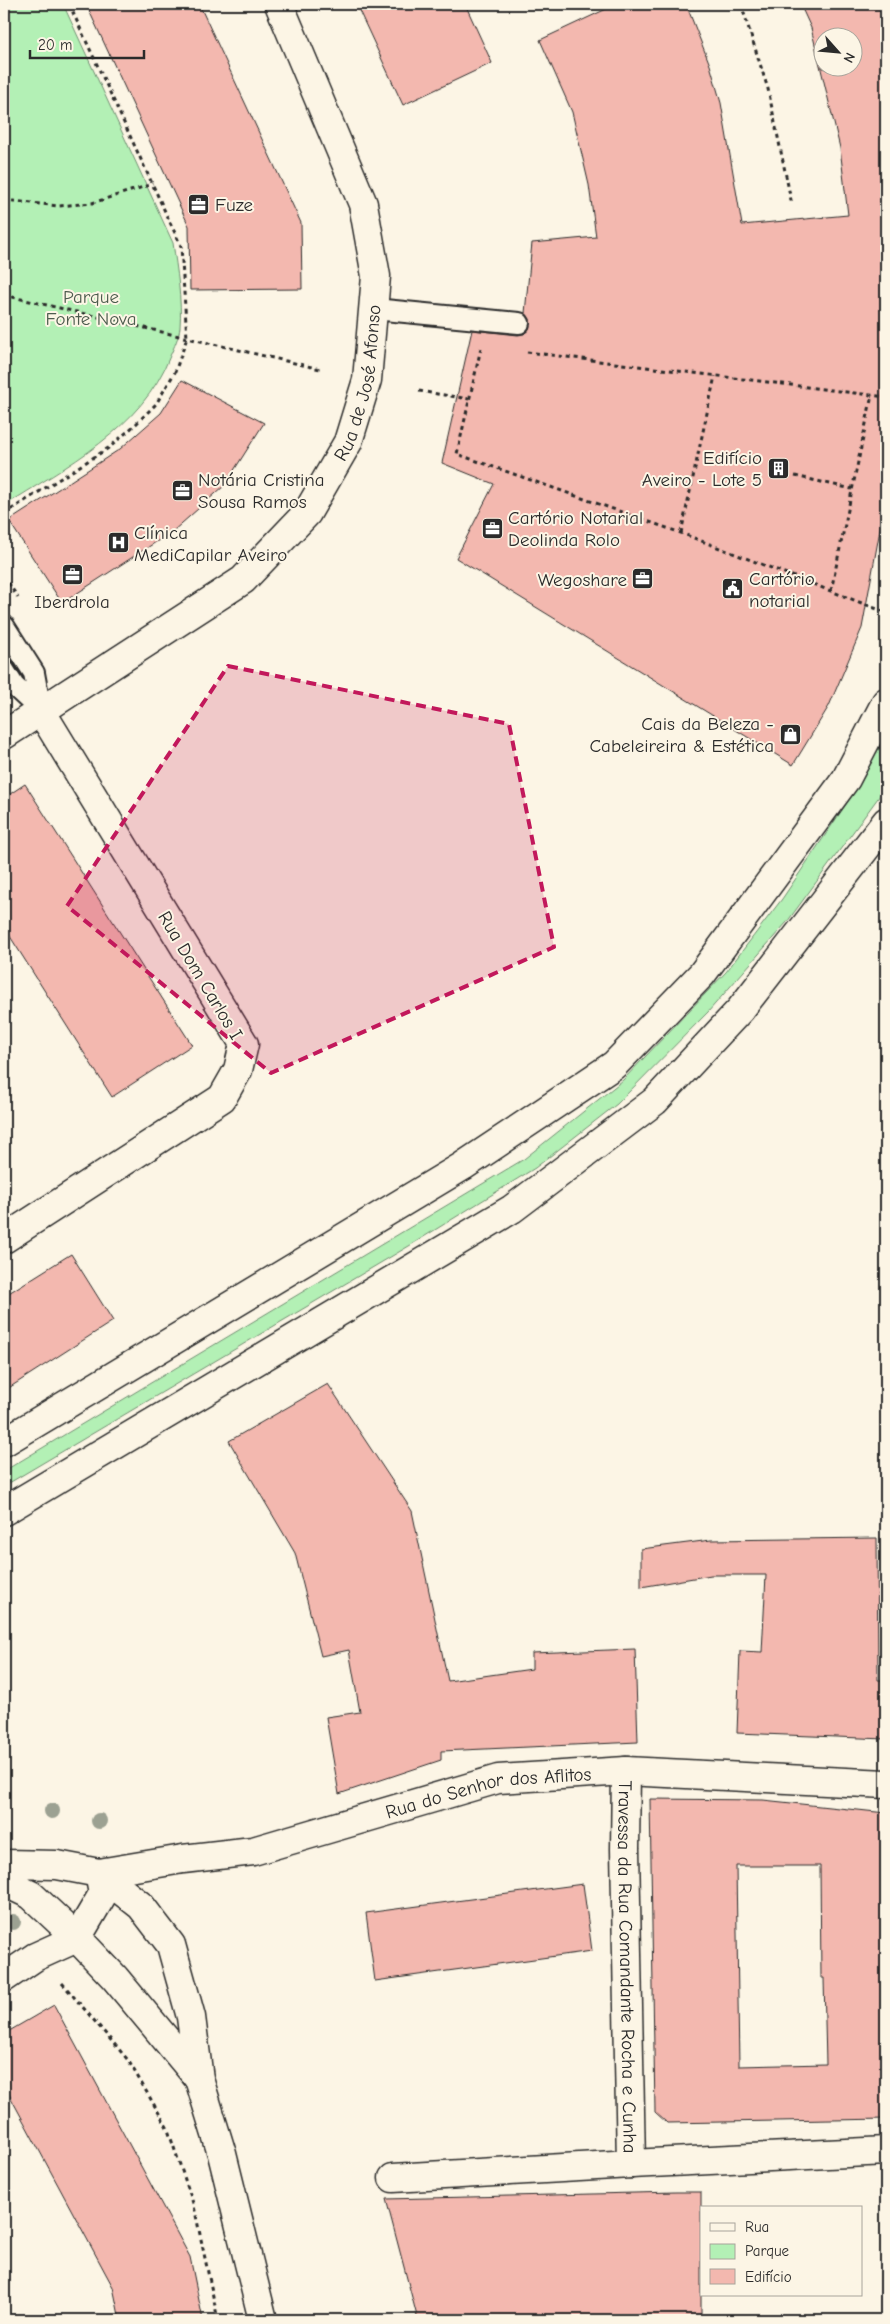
<svg xmlns="http://www.w3.org/2000/svg" width="890" height="2324" font-family="'Comic Neue',sans-serif">
	<style>
		.green { fill: #b3f0b5; stroke: #6f8e70 }
		.building { fill: #f3b8af; stroke: #2b2b2b; fill-rule: evenodd }
		.lines { fill: none; stroke-linecap: round; stroke-linejoin: round }
		.service-casing { stroke: #2b2b2b; stroke-width: 24 }
		.minor-casing { stroke: #2b2b2b; stroke-width: 31 }
		.secondary-casing { stroke: #2b2b2b; stroke-width: 31 }
		.path { stroke: #2b2b2b; stroke-width: 3; stroke-dasharray: 4 4; stroke-linecap: butt }
		.service { stroke: #fcf5e5; stroke-width: 20 }
		.minor { stroke: #fcf5e5; stroke-width: 28 }
		.secondary { stroke: #fcf5e5; stroke-width: 28 }
		.tree { fill: #9ca192 }
		.marked { fill: #c2185b; fill-opacity: 0.2; stroke: #c2185b; stroke-width: 4; stroke-dasharray: 10 6; stroke-linejoin: round }
		.labels { text-anchor: middle; stroke-width: 4; stroke-linejoin: round; paint-order: stroke }
		.poi-label { font-size: 19px; fill: #2b2b2b; stroke: #fcf5e5; text-anchor: start }
		.park-label { font-size: 19px; fill: #4d5c4e; stroke: #fcf5e5 }
		.street-label { font-size: 19px; fill: #2b2b2b; stroke: #fcf5e5 }
	</style>
	<rect width="100%" height="100%" fill="#fcf5e5"/>
	<filter id="ink" filterUnits="userSpaceOnUse"><feTurbulence type="fractalNoise" baseFrequency=".02" numOctaves="2"/><feDisplacementMap in="SourceGraphic" scale="10" xChannelSelector="R" yChannelSelector="G"/><feConvolveMatrix kernelMatrix="1 2 1 2 8 2 1 2 1" color-interpolation-filters="sRGB"/></filter>
	<g filter="url(#ink)">
		<path class="green" d="M 4,4 L 63,4 L 173,243 C 177,270 182,300 180,327 C 179,337 174,347 170,356 C 142,429 66,466 4,506 Z
			M 886,733 L 886,787 L 787,922 L 708,1012 L 617,1104 L 535,1168 L 409,1246 L 4,1486 L 4,1471 L 524,1159 L 623,1080 L 726,972 L 782,899 L 861,782 Z"/>
		<path class="building" d="M 86,4 L 199,4 L 301,223 L 302,289 L 190,290 L 189,226 Z
			M 356,4 L 465,4 L 492,63 L 403,105 Z
			M 617,4 L 686,4 L 710,65 L 721,103 L 742,225 L 848,215 L 840,148 L 811,28 L 800,4 L 883,4 L 886,18 L 886,497 L 862,628 L 829,706 L 793,765 L 456,558 L 494,484 L 442,463 L 472,330 L 518,335 L 524,334 L 529,329 L 530,319 L 525,313 L 532,243 L 596,237 L 589,185 L 572,112 L 540,40 ZM 822,38 L 852,38 L 852,68 L 822,68 Z
			M 182,380 L 264,423 L 224,486 L 173,531 L 62,603 L 9,521 L 120,449 L 161,413 Z
			M 25,784 L 192,1045 L 112,1097 L 4,927 L 4,798 Z
			M 71,1254 L 113,1321 L 4,1391 L 4,1296 Z
			M 328,1384 L 412,1511 L 448,1681 L 532,1669 L 532,1653 L 635,1649 L 638,1742 L 441,1751 L 441,1760 L 339,1794 L 326,1717 L 360,1712 L 349,1650 L 321,1656 L 295,1553 L 229,1441 Z
			M 877,1538 L 878,1680 L 886,1680 L 886,1739 L 737,1733 L 740,1651 L 762,1652 L 766,1575 L 711,1575 L 641,1587 L 641,1549 L 711,1540 Z
			M 650,1799 L 763,1800 L 886,1813 L 886,2119 L 667,2123 L 655,2112 ZM 736,1866 L 820,1866 L 821,1978 L 824,1978 L 826,2064 L 739,2066 Z
			M 583,1884 L 592,1951 L 375,1981 L 366,1913 Z
			M 54,2005 L 190,2257 L 203,2320 L 120,2320 L 113,2287 L 4,2085 L 4,2034 Z
			M 676,2192 L 701,2192 L 701,2320 L 418,2320 L 386,2199 Z"/>
		<g class="lines">
			<defs>
				<path id="service" d="M 374,309 L 519,323
					M 4,626 L 34,673 L 41,711
					M 4,670 L 14,686 L 41,711"/>
				<g id="minor">
					<path id="s1" d="M 4,735 L 243,580 L 307,513 L 348,442 L 367,380 L 376,276 L 363,204 L 279,4"/>
					<path d="M 4,1239 L 222,1098 L 238,1070 L 244,1044 L 41,711"/>
					<path id="s2" d="M 626,1771 L 625,1849 L 631,2164 L 886,2151"/>
					<path id="s3" d="M 4,1864 L 57,1865 L 99,1873 L 183,1859 L 253,1851 L 498,1779 L 626,1771 L 886,1784"/>
					<path d="M 99,1873 L 141,1906 L 171,1945 L 191,2017 L 199,2079 L 222,2154 L 263,2320"/>
					<path d="M 4,1882 L 31,1895 L 77,1938 L 115,1978 L 199,2079"/>
					<path d="M 4,1978 L 35,1957 L 77,1938 L 103,1894 L 99,1873"/>
					<path d="M 393,2178 L 631,2164"/>
				</g>
				<path id="secondary" d="M 4,1442 L 463,1166 L 614,1065 L 702,974 L 846,779 L 886,702
					M 4,1511 L 512,1209 L 655,1101 L 740,1010 L 886,822"/>
			</defs>
			<use href="#service" class="service-casing"/>
			<use href="#minor" class="minor-casing"/>
			<use href="#secondary" class="secondary-casing"/>
			<path class="path" d="M 572,4 L 575,10
				M 741,4 L 768,89 L 792,205
				M 4,200 L 59,206 L 92,203 L 153,184
				M 4,295 L 320,369
				M 481,348 L 457,454 L 681,533 L 885,612
				M 527,352 L 886,397
				M 419,391 L 469,399
				M 795,476 L 852,489
				M 4,514 L 110,447 L 136,424 L 156,404 L 175,372 L 187,338 L 181,246 L 69,4
				M 681,533 L 715,376
				M 4,576 L 18,598
				M 831,591 L 872,395
				M 4,1928 L 10,1934
				M 62,1983 L 128,2060 L 167,2127 L 194,2206 L 218,2320"/>
			<use href="#service" class="service"/>
			<use href="#minor" class="minor"/>
			<use href="#secondary" class="secondary"/>
		</g>
		<g class="tree">
			<circle cx="52" cy="1811" r="8"/>
			<circle cx="99" cy="1821" r="8"/>
			<circle cx="13" cy="1922" r="8"/>
		</g>
	</g>
	<path class="marked" d="M 228,666 L 509,724 L 554,947 L 271,1073 L 67,906 Z"/>
	<defs>
		<symbol id="office-square" viewBox="-11 -11 22 22"><rect x="-9" y="-9" width="18" height="18" rx="4" fill="#2b2b2b" stroke="#fcf5e5"/><path d="M-6-3h4V-5.5h4V-3h4V5H-6ZM-1-4.5V-3h2v-1.5ZM-6 0V1H6V0Z" fill="#fff"/></symbol>
		<symbol id="building-square" viewBox="-11 -11 22 22"><rect x="-9" y="-9" width="18" height="18" rx="4" fill="#2b2b2b" stroke="#fcf5e5"/><path d="M-4-6H4V6H1V3H-1V6H-4ZM-2.5-4.3h1.7v1.8h-1.7ZM.8-4.3h1.7v1.8H.8ZM-2.5-1h1.7V.8h-1.7ZM.8-1h1.7V.8H.8Z" fill="#fff"/></symbol>
		<symbol id="hospital-square" viewBox="-11 -11 22 22"><rect x="-9" y="-9" width="18" height="18" rx="4" fill="#2b2b2b" stroke="#fcf5e5"/><path d="M-5-5h3v3.5h4V-5h3V5h-3V1.5h-4V5h-3Z" fill="#fff"/></symbol>
		<symbol id="civic-square" viewBox="-11 -11 22 22"><rect x="-9" y="-9" width="18" height="18" rx="4" fill="#2b2b2b" stroke="#fcf5e5"/><path d="M-.6-6.5H3V-4.5H.6V-3L4-1V1h2V6H-6V1h2V-1L-.6-3ZM-1.2 2.5V6h2.4V2.5Z" fill="#fff"/></symbol>
		<symbol id="shop-square" viewBox="-11 -11 22 22"><rect x="-9" y="-9" width="18" height="18" rx="4" fill="#2b2b2b" stroke="#fcf5e5"/><path d="M-5-2.5h2.3a2.7 3.5 0 0 1 5.4 0H5L5.5 6h-11ZM-1.5-2.5h3a1.5 2.3 0 0 0-3 0Z" fill="#fff"/></symbol>
	</defs>
	<g fill-rule="evenodd">
		<use href="#office-square" x="186" y="192" width="25" height="25"/>
		<use href="#building-square" x="766" y="456" width="25" height="25"/>
		<use href="#office-square" x="170" y="478" width="25" height="25"/>
		<use href="#office-square" x="480" y="516" width="25" height="25"/>
		<use href="#hospital-square" x="106" y="530" width="25" height="25"/>
		<use href="#office-square" x="60" y="562" width="25" height="25"/>
		<use href="#office-square" x="630" y="566" width="25" height="25"/>
		<use href="#civic-square" x="720" y="576" width="25" height="25"/>
		<use href="#shop-square" x="778" y="722" width="25" height="25"/>
	</g>
	<g class="labels">
		<g class="poi-label">
			<text x="215" y="211">Fuze</text>
			<text x="762" y="464" text-anchor="end">Edifício<tspan x="762" dy="22">Aveiro - Lote 5</tspan></text>
			<text x="198" y="486">Notária Cristina<tspan x="198" dy="22">Sousa Ramos</tspan></text>
			<text x="508" y="524">Cartório Notarial<tspan x="508" dy="22">Deolinda Rolo</tspan></text>
			<text x="134" y="539">Clínica<tspan x="134" dy="22">MediCapilar Aveiro</tspan></text>
			<text x="749" y="585">Cartório<tspan x="749" dy="22">notarial</tspan></text>
			<text x="627" y="586" text-anchor="end">Wegoshare</text>
			<text x="72" y="608" text-anchor="middle">Iberdrola</text>
			<text x="774" y="730" text-anchor="end">Cais da Beleza -<tspan x="774" dy="22">Cabeleireira &amp; Estética</tspan></text>
		</g>
		<g class="park-label">
			<text x="91" y="303">Parque<tspan x="91" dy="22">Fonte Nova</tspan></text>
		</g>
		<g class="street-label">
			<text dy="7" stroke="none"><textPath href="#s1" startOffset="520">Rua de José Afonso</textPath></text>
			<text transform="translate(201 975) rotate(59)" y="7">Rua Dom Carlos I</text>
			<text dy="7" stroke="none"><textPath href="#s3" startOffset="495">Rua do Senhor dos Aflitos</textPath></text>
			<text dy="7" stroke="none"><textPath href="#s2" startOffset="196">Travessa da Rua Comandante Rocha e Cunha</textPath></text>
		</g>
	</g>
	<rect width="890" height="2324" fill="none" stroke="#fcf5e5" stroke-width="20"/>
	<rect x="10" y="10" width="870" height="2304" fill="none" stroke="#2b2b2b" stroke-width="2" filter="url(#ink)"/>
	<rect x="700" y="2206" width="162" height="90" fill="#fcf5e5" stroke="#a8a49b"/>
	<rect x="710" y="2223" width="25" height="8" fill="#fcf5e5" stroke="#a8a49b"/>
	<text x="745" y="2232" font-size="15" fill="#2b2b2b">Rua</text>
	<rect x="710" y="2244" width="25" height="15" fill="#b3f0b5" stroke="#a8a49b"/>
	<text x="745" y="2256" font-size="15" fill="#2b2b2b">Parque</text>
	<rect x="710" y="2269" width="25" height="15" fill="#f3b8af" stroke="#a8a49b"/>
	<text x="745" y="2282" font-size="15" fill="#2b2b2b">Edifício</text>
	<g transform="translate(838 52) rotate(117)"><circle r="24" fill="#fcf5e5" stroke="#a8a49b"/>
	<path d="M0-4L9 19L0 12L-9 19Z" fill="#2b2b2b"/>
	<text y="-8" font-size="14" font-weight="bold" text-anchor="middle" fill="#2b2b2b">N</text>
	</g>
	<path d="M30 50v8h114v-8" fill="none" stroke="#2b2b2b" stroke-width="2.5"/>
	<text x="38" y="50" font-size="15" fill="#2b2b2b" stroke="#fcf5e5" stroke-width="4" paint-order="stroke">20 m</text>
</svg>
